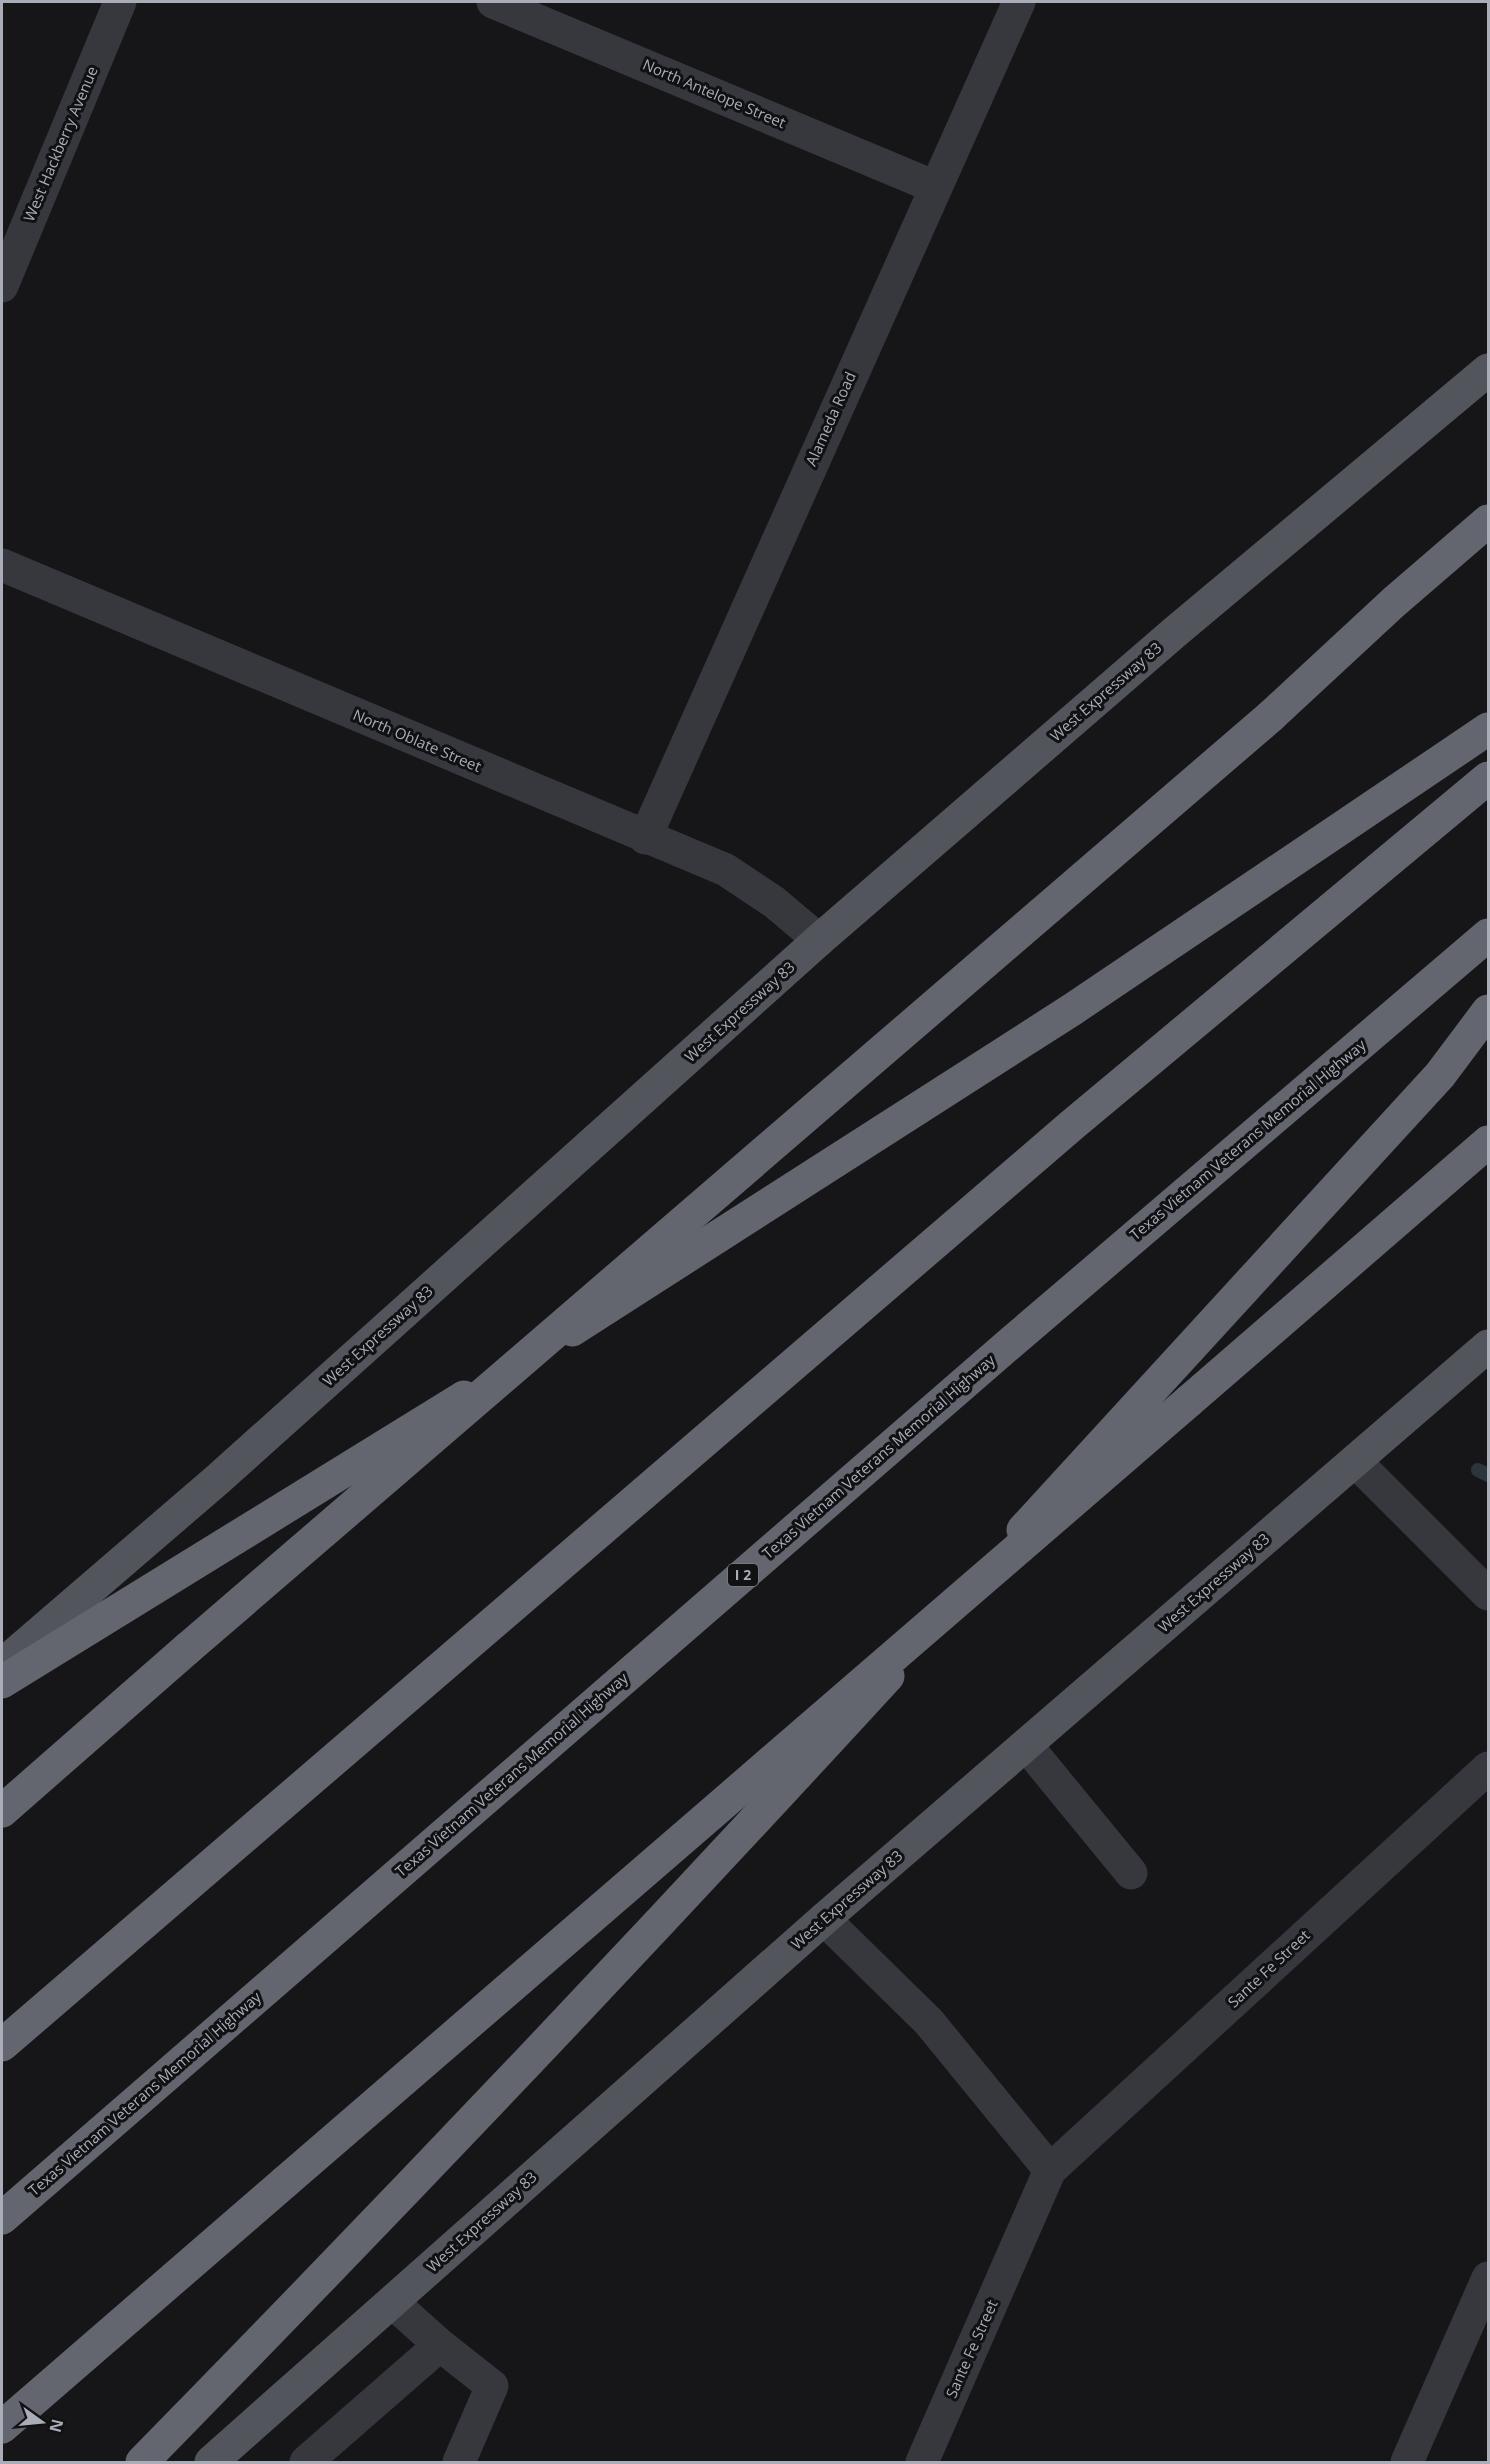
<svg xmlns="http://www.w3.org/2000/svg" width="1490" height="2464" font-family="'Open Sans',sans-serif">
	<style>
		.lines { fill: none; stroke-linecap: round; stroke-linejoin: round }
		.stream { stroke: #2c353c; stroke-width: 14 }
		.minor { stroke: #37383d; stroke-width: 33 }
		.major { stroke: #53555c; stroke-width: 33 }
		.highway { stroke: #63666e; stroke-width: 33 }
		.highway-bridge { stroke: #63666e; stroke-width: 33 }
		.labels { text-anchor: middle; stroke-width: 6; stroke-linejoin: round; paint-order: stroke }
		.shield { fill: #111113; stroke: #7b7e86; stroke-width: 1.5 }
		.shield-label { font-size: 14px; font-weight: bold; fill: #a8adb8 }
		.street-label { font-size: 15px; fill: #a8adb8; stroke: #111113 }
	</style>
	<rect width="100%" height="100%" fill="#161618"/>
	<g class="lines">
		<path class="stream" d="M 1478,1470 L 1488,1475"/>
		<path class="minor" d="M 493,2 L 935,187
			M 2,286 L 120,2
			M 2,565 L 726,870 L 774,902 L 819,940
			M 645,838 L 1019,2
			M 1355,1461 L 1488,1594
			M 1026,1745 L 1131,1873
			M 824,1919 L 929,2022 L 1050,2170
			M 440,2345 L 492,2386 L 459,2462
			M 306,2462 L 440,2345 L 392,2302
			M 922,2462 L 1050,2170 L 1488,1768
			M 1407,2462 L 1488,2278"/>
		<path class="major" d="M 2,1665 L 217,1480 L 819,940 L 1175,632 L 1488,370
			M 211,2462 L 824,1919 L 1488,1346"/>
		<path class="highway" d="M 1271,716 L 1394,602 L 1488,521
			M 572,1330 L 1073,1009 L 1488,729
			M 1189,1401 L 1488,1142
			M 1023,1530 L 1440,1075 L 1488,1011
			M 2,1682 L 464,1397
			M 2,1811 L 187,1649
			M 2,2045 L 1072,1125 L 1488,778
			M 2,2218 L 1014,1340 L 1488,935
			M 2,2427 L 285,2182
			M 142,2462 C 395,2204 644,1942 888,1676"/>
		<path class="highway-bridge" d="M 187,1649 L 1271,716
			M 285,2182 L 1189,1401"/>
	</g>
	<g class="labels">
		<rect class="shield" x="728" y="1564" width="30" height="22" rx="4.5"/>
		<g class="shield-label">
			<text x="743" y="1580">I 2</text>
		</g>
		<g class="street-label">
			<text transform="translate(714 94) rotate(23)" y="5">North Antelope Street</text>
			<text transform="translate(61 144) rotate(-67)" y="5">West Hackberry Avenue</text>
			<text transform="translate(831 419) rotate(-66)" y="5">Alameda Road</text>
			<text transform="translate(1106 692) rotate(-41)" y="5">West Expressway 83</text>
			<text transform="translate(417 741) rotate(23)" y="5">North Oblate Street</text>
			<text transform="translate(740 1012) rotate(-42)" y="5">West Expressway 83</text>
			<text transform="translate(1248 1140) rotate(-40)" y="5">Texas Vietnam Veterans Memorial Highway</text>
			<text transform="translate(378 1336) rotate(-42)" y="5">West Expressway 83</text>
			<text transform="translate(879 1457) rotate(-41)" y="5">Texas Vietnam Veterans Memorial Highway</text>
			<text transform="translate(1214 1583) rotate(-41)" y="5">West Expressway 83</text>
			<text transform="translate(512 1775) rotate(-41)" y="5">Texas Vietnam Veterans Memorial Highway</text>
			<text transform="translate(847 1900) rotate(-41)" y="5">West Expressway 83</text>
			<text transform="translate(1269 1969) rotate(-43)" y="5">Sante Fe Street</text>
			<text transform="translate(145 2094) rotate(-41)" y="5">Texas Vietnam Veterans Memorial Highway</text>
			<text transform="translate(482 2222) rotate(-42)" y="5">West Expressway 83</text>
			<text transform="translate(972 2349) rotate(-66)" y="5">Sante Fe Street</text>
		</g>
	</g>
	<rect width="1490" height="2464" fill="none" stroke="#a8adb8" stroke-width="6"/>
	<g transform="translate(42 2422) rotate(105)" stroke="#111113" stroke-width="4.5" paint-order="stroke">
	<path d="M0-4.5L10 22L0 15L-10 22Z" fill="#a8adb8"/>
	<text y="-9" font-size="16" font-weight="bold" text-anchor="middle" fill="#a8adb8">N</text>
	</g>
</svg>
